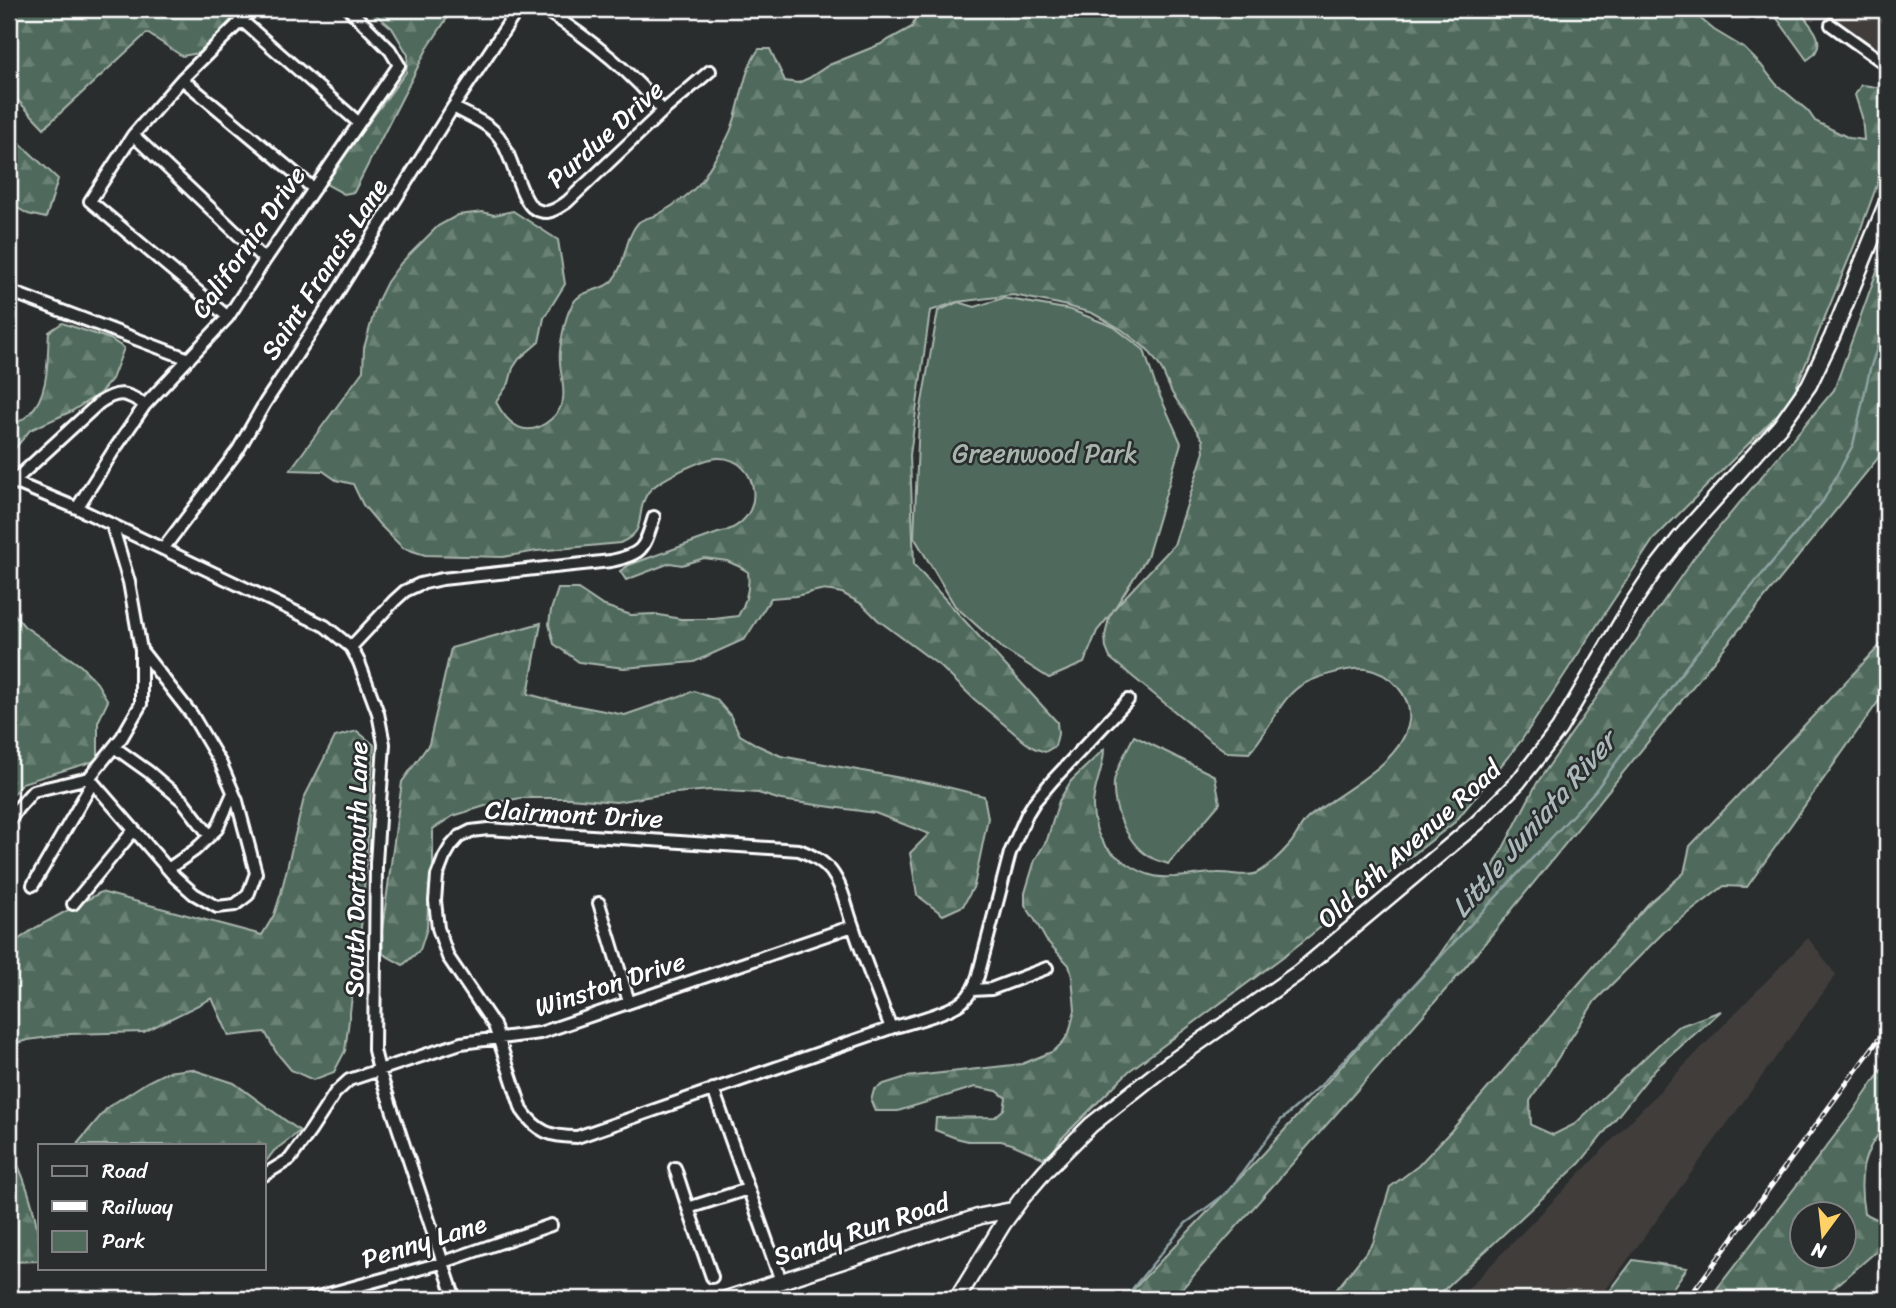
<svg xmlns="http://www.w3.org/2000/svg" width="1896" height="1308" font-family="Sriracha,sans-serif">
	<style>
		.built { fill: #403e3b }
		.forest { fill: url(#forest-firs); stroke: #a8b5ad; stroke-width: 2; fill-rule: evenodd }
		.green { fill: #506b5b; stroke: #a8b5ad; stroke-width: 2 }
		.lines { fill: none; stroke-linecap: round; stroke-linejoin: round }
		.stream { stroke: #8fa2a3; stroke-width: 2.5 }
		.street-casing { stroke: #fff; stroke-width: 16 }
		.secondary-casing { stroke: #fff; stroke-width: 19 }
		.street { stroke: #2a2d2e; stroke-width: 10 }
		.secondary { stroke: #2a2d2e; stroke-width: 14 }
		.rail-casing { stroke: #fff; stroke-width: 5 }
		.rail { stroke: #2a2d2e; stroke-width: 2.5; stroke-dasharray: 8; stroke-linecap: butt }
		.labels { text-anchor: middle; stroke-width: 5; stroke-linejoin: round; paint-order: stroke }
		.street-label { font-size: 26px; fill: #fff; stroke: #2a2d2e }
		.park-label { font-size: 26px; fill: #a8b5ad; stroke: #2a2d2e }
		.water-label { font-size: 28px; font-style: italic; fill: #abb9ba; stroke: #2a2d2e }
	</style>
	<defs>
		<pattern id="forest-firs" width="22" height="20" patternUnits="userSpaceOnUse" patternTransform="scale(1.75)"><rect width="22" height="20" fill="#506b5b"/><path d="M5 1l3.5 6h-7zM16 11l3.5 6h-7z" fill="#6a8174"/></pattern>
	</defs>
	<rect width="100%" height="100%" fill="#2a2d2e"/>
	<filter id="ink" filterUnits="userSpaceOnUse"><feTurbulence type="fractalNoise" baseFrequency=".0143" numOctaves="2"/><feDisplacementMap in="SourceGraphic" scale="14" xChannelSelector="R" yChannelSelector="G"/><feConvolveMatrix kernelMatrix="1 2 1 2 8 2 1 2 1" color-interpolation-filters="sRGB"/></filter>
	<g filter="url(#ink)">
		<path class="built" d="M 1844,9 L 1887,9 L 1887,66 L 1831,25 Z
			M 1808,938 L 1836,975 L 1599,1299 L 1458,1299 Z"/>
		<path class="forest" d="M 9,9 L 242,9 L 199,53 L 182,56 L 147,33 L 44,128 L 9,91 Z
			M 369,9 L 453,9 L 427,49 L 354,192 L 344,194 L 324,183 L 406,72 L 408,55 L 392,28 Z
			M 919,9 L 1689,9 L 1714,30 L 1744,48 L 1761,65 L 1776,84 L 1808,111 L 1815,121 L 1849,138 L 1864,140 L 1862,117 L 1855,95 L 1861,85 C 1870,86 1880,86 1887,94 L 1887,158 L 1857,239 L 1790,402 L 1653,540 L 1521,741 L 1455,822 L 1284,956 L 1129,1071 L 1061,1139 L 1052,1153 L 1043,1158 L 1012,1144 L 1001,1141 L 968,1141 L 956,1138 L 935,1130 L 936,1118 L 995,1117 L 1004,1109 L 1006,1098 L 997,1091 L 975,1087 L 898,1111 L 875,1111 L 871,1101 L 874,1090 L 884,1084 L 906,1077 L 1022,1064 L 1054,1051 L 1063,1042 L 1069,1033 L 1075,1010 L 1072,977 L 1069,965 L 1046,940 L 1035,920 L 1025,905 L 1025,893 L 1035,860 L 1047,840 L 1059,801 L 1071,781 L 1104,749 C 1104,769 1093,786 1093,806 C 1093,817 1096,832 1102,841 C 1109,854 1139,873 1154,876 C 1161,878 1168,877 1175,877 C 1189,876 1203,873 1217,873 C 1229,872 1242,877 1254,874 C 1264,872 1283,852 1290,844 C 1297,836 1300,825 1308,818 C 1338,792 1402,765 1409,721 C 1412,695 1390,673 1366,669 C 1349,667 1309,678 1296,689 C 1276,706 1267,735 1249,753 L 1227,752 L 1208,739 L 1110,658 L 1106,648 L 1105,636 L 1110,613 L 1174,545 L 1204,452 L 1203,440 L 1172,393 L 1161,368 L 1148,350 L 1121,329 L 1092,313 L 1059,304 L 1013,295 L 957,302 L 930,311 L 910,455 L 914,565 L 1057,722 L 1058,734 L 1055,746 L 1045,752 L 1034,748 L 1025,742 L 974,699 L 940,666 L 878,620 L 862,604 L 842,593 L 831,591 L 820,590 L 796,596 L 771,598 L 745,639 L 694,662 L 624,668 L 579,662 L 554,644 L 549,624 L 551,610 L 558,589 L 578,589 L 602,605 L 631,615 L 654,614 L 681,619 L 714,619 L 738,616 C 746,603 750,588 748,572 L 738,566 L 727,561 L 704,558 L 682,565 L 670,563 L 626,580 L 620,571 L 629,565 L 718,533 C 770,523 760,458 719,458 C 703,458 655,481 647,494 C 634,516 649,530 620,543 L 537,551 L 503,557 L 425,555 L 403,548 L 379,524 L 363,505 L 353,484 L 336,480 L 323,471 L 290,470 L 363,371 L 364,348 L 377,302 L 387,282 L 401,263 L 438,226 L 458,215 L 483,212 L 494,215 L 513,211 L 558,240 L 565,284 L 544,318 L 539,342 L 519,359 L 513,368 L 509,383 L 496,402 C 508,425 526,440 550,420 C 575,400 557,376 560,351 C 561,339 566,314 572,305 C 581,288 600,293 612,281 C 626,265 624,239 638,223 C 643,218 650,218 657,215 C 673,206 692,194 703,179 C 705,176 706,173 708,170 C 717,155 728,141 733,124 C 742,99 743,71 759,49 L 770,49 L 785,81 L 798,83 L 809,78 L 829,65 L 881,44 L 912,27 Z
			M 1767,9 L 1797,9 C 1810,24 1832,44 1807,60 L 1776,17 Z
			M 9,133 L 58,179 L 46,218 L 28,214 L 9,203 Z
			M 1887,243 L 1887,447 L 1463,970 L 1173,1299 L 1124,1299 L 1264,1153 L 1436,960 L 1473,906 L 1537,783 L 1695,556 L 1834,390 Z
			M 62,323 L 110,339 L 124,348 L 112,379 L 100,393 L 72,411 L 30,430 L 9,456 L 9,420 L 17,423 C 21,420 27,417 30,413 C 50,393 47,358 49,332 Z
			M 9,608 L 24,626 L 81,666 L 97,683 L 108,701 L 98,722 L 98,760 L 22,783 L 9,799 Z
			M 541,623 L 528,694 L 558,702 L 625,715 L 694,691 L 716,699 L 730,715 L 740,735 L 759,746 L 781,756 L 939,785 L 984,796 L 988,818 L 974,886 L 963,906 L 943,915 L 917,895 L 910,853 L 929,834 L 875,813 L 781,800 L 758,793 L 711,790 L 664,794 L 616,802 L 569,798 L 521,798 L 498,802 L 453,816 L 433,829 L 433,882 L 428,905 L 427,928 L 420,950 L 403,965 L 383,954 L 382,931 L 402,782 L 429,744 L 451,648 Z
			M 1887,638 L 1887,691 L 1883,695 L 1747,887 L 1724,886 L 1664,932 L 1595,1001 L 1530,1101 L 1531,1125 L 1553,1135 L 1575,1124 L 1677,1027 L 1721,1011 L 1656,1068 L 1580,1163 L 1434,1299 L 1329,1299 L 1373,1243 L 1390,1187 L 1418,1166 L 1450,1132 L 1648,904 L 1684,873 L 1690,846 Z
			M 357,731 L 374,745 L 362,919 L 345,1051 L 334,1072 L 313,1080 L 291,1070 L 276,1052 L 265,1032 L 229,1036 L 212,998 L 144,1032 L 70,1034 L 28,1040 L 9,1045 L 9,946 L 35,928 L 101,892 L 262,935 L 274,915 L 281,893 L 304,798 L 335,737 Z
			M 1887,1062 L 1887,1125 C 1861,1150 1858,1179 1864,1213 L 1887,1224 L 1887,1250 L 1879,1249 L 1821,1299 L 1709,1299 L 1853,1112 ZM 1801,1214 L 1843,1214 L 1843,1256 L 1801,1256 Z
			M 191,1069 L 234,1083 L 300,1131 L 274,1151 L 264,1164 L 264,1145 L 79,1145 L 78,1143 L 108,1107 L 147,1082 L 167,1072 Z
			M 9,1145 C 27,1182 40,1220 40,1261 L 9,1262 Z
			M 1633,1260 L 1687,1268 L 1665,1299 L 1604,1299 Z"/>
		<path class="green" d="M 1003,298 L 1071,310 L 1114,327 L 1144,350 L 1156,387 L 1181,443 L 1147,557 L 1111,614 L 1097,631 L 1084,663 L 1049,678 L 1003,649 L 955,606 L 914,537 L 919,419 L 938,311 L 958,302 L 975,307 Z
			M 1134,736 L 1215,776 L 1220,803 L 1168,864 C 1163,862 1157,861 1152,858 C 1128,846 1112,809 1114,782 C 1115,770 1128,748 1134,736 Z"/>
		<g class="lines">
			<path class="stream" d="M 1124,1299 L 1186,1223 L 1228,1192 L 1281,1120 L 1320,1086 L 1595,791 L 1694,656 L 1823,501 L 1853,445 L 1870,369 L 1887,318"/>
			<defs>
				<path id="street" d="M 543,9 C 586,36 631,71 663,111
					M 771,9 L 772,9
					M 240,19 L 359,123
					M 1831,25 L 1887,65
					M 182,79 L 314,189
					M 453,107 C 467,115 489,123 499,137 C 512,154 519,195 532,207 C 536,210 542,212 547,212 C 555,211 561,206 567,202 L 663,111 L 710,71
					M 133,135 L 265,260
					M 9,291 L 189,359
					M 228,317 L 90,201 L 133,135 L 182,79 L 253,9
					M 9,480 L 79,509 L 325,626 L 351,647 L 359,662 L 378,713 L 384,744 L 376,863 L 374,1050 L 379,1070 L 455,1299
					M 14,481 L 99,403 C 118,390 126,392 145,405
					M 77,508 L 112,453 L 145,405 L 228,317 L 265,260 L 399,65 L 390,50 L 349,9
					M 163,549 L 238,450 L 265,403 L 336,295 L 453,107 L 518,9
					M 351,647 L 394,601 L 405,591 L 420,584 L 442,579 L 611,561 C 644,554 644,548 654,517
					M 114,747 L 149,772 L 183,801 L 210,836
					M 89,778 L 175,877 L 194,894 L 217,907 L 235,905 L 248,895 L 256,873 L 237,801 L 221,764 L 192,715 L 141,650
					M 9,821 L 18,808 L 33,791 L 89,778 L 122,737 L 141,704 L 141,650 L 129,582 L 112,525
					M 488,829 L 799,850 C 811,855 822,860 831,871 C 843,887 846,907 853,926 C 864,960 878,994 891,1028 L 577,1137 C 551,1137 537,1132 522,1110 L 494,1025 L 448,957 L 438,928 L 435,901 L 437,876 L 444,858 L 451,846 L 459,837 L 471,831 Z
					M 168,869 L 195,850 L 217,829 L 233,793
					M 33,885 L 93,782
					M 599,903 L 629,1002
					M 73,904 L 134,830
					M 972,990 L 991,989 L 1047,968
					M 891,1028 C 908,1023 953,1012 964,1000 C 971,994 975,985 978,976 L 1010,853 L 1027,814 L 1035,801 L 1053,780 L 1128,700
					M 713,1089 L 781,1281
					M 675,1168 L 688,1208 L 748,1189
					M 264,1175 L 290,1159 L 311,1130 L 335,1093 L 349,1080 L 461,1043 L 540,1033 L 853,926
					M 688,1208 L 712,1277
					M 310,1299 L 441,1263 L 551,1225"/>
				<path id="secondary" d="M 726,1299 L 981,1216 L 1012,1210
					M 957,1299 L 1003,1224 L 1022,1198 L 1045,1171 L 1091,1125 L 1167,1065 L 1298,973 L 1477,823 L 1518,782 L 1559,729 L 1632,604 L 1654,571 L 1679,539 L 1780,426 L 1809,385 L 1832,337 L 1887,202"/>
			</defs>
			<use href="#street" class="street-casing"/>
			<use href="#secondary" class="secondary-casing"/>
			<use href="#street" class="street"/>
			<use href="#secondary" class="secondary"/>
			<defs>
				<path id="rail" d="M 1688,1299 L 1887,1028"/>
			</defs>
			<use href="#rail" class="rail-casing"/>
			<use href="#rail" class="rail"/>
		</g>
	</g>
	<g class="labels">
		<g class="street-label">
			<text transform="translate(605 134) rotate(-42)" y="9">Purdue Drive</text>
			<text transform="translate(248 242) rotate(-55)" y="9">California Drive</text>
			<text transform="translate(324 269) rotate(-57)" y="9">Saint Francis Lane</text>
			<text transform="translate(574 814) rotate(3)" y="9">Clairmont Drive</text>
			<text transform="translate(1409 844) rotate(-42)" y="9">Old 6th Avenue Road</text>
			<text transform="translate(356 869) rotate(-89)" y="9">South Dartmouth Lane</text>
			<text transform="translate(610 984) rotate(-18)" y="9">Winston Drive</text>
			<text transform="translate(861 1229) rotate(-18)" y="9">Sandy Run Road</text>
			<text transform="translate(424 1241) rotate(-17)" y="9">Penny Lane</text>
		</g>
		<g class="park-label">
			<text x="1045" y="462">Greenwood Park</text>
		</g>
		<g class="water-label">
			<text transform="translate(1533 824) rotate(-49)" y="10">Little Juniata River</text>
		</g>
	</g>
	<rect width="1896" height="1308" fill="none" stroke="#2a2d2e" stroke-width="35"/>
	<rect x="18" y="18" width="1861" height="1273" fill="none" stroke="#fff" stroke-width="2.5" filter="url(#ink)"/>
	<rect x="38" y="1144" width="228" height="126" fill="#2a2d2e" stroke="#7f8182" stroke-width="2"/>
	<rect x="52" y="1166" width="35" height="10" fill="#2a2d2e" stroke="#7f8182" stroke-width="2"/>
	<text x="102" y="1178" font-size="21" fill="#ffffff">Road</text>
	<rect x="52" y="1201" width="35" height="10" fill="#ffffff" stroke="#7f8182" stroke-width="2"/>
	<text x="102" y="1214" font-size="21" fill="#ffffff">Railway</text>
	<rect x="52" y="1231" width="35" height="21" fill="#506b5b" stroke="#7f8182" stroke-width="2"/>
	<text x="102" y="1248" font-size="21" fill="#ffffff">Park</text>
	<g transform="translate(1823 1235) rotate(195)"><circle r="33" fill="#2a2d2e" stroke="#7f8182" stroke-width="2"/>
	<path d="M0-5L12 26L0 18L-12 26Z" fill="#ffd166"/>
	<text y="-10" font-size="19" font-weight="bold" text-anchor="middle" fill="#ffffff">N</text>
	</g>
</svg>
